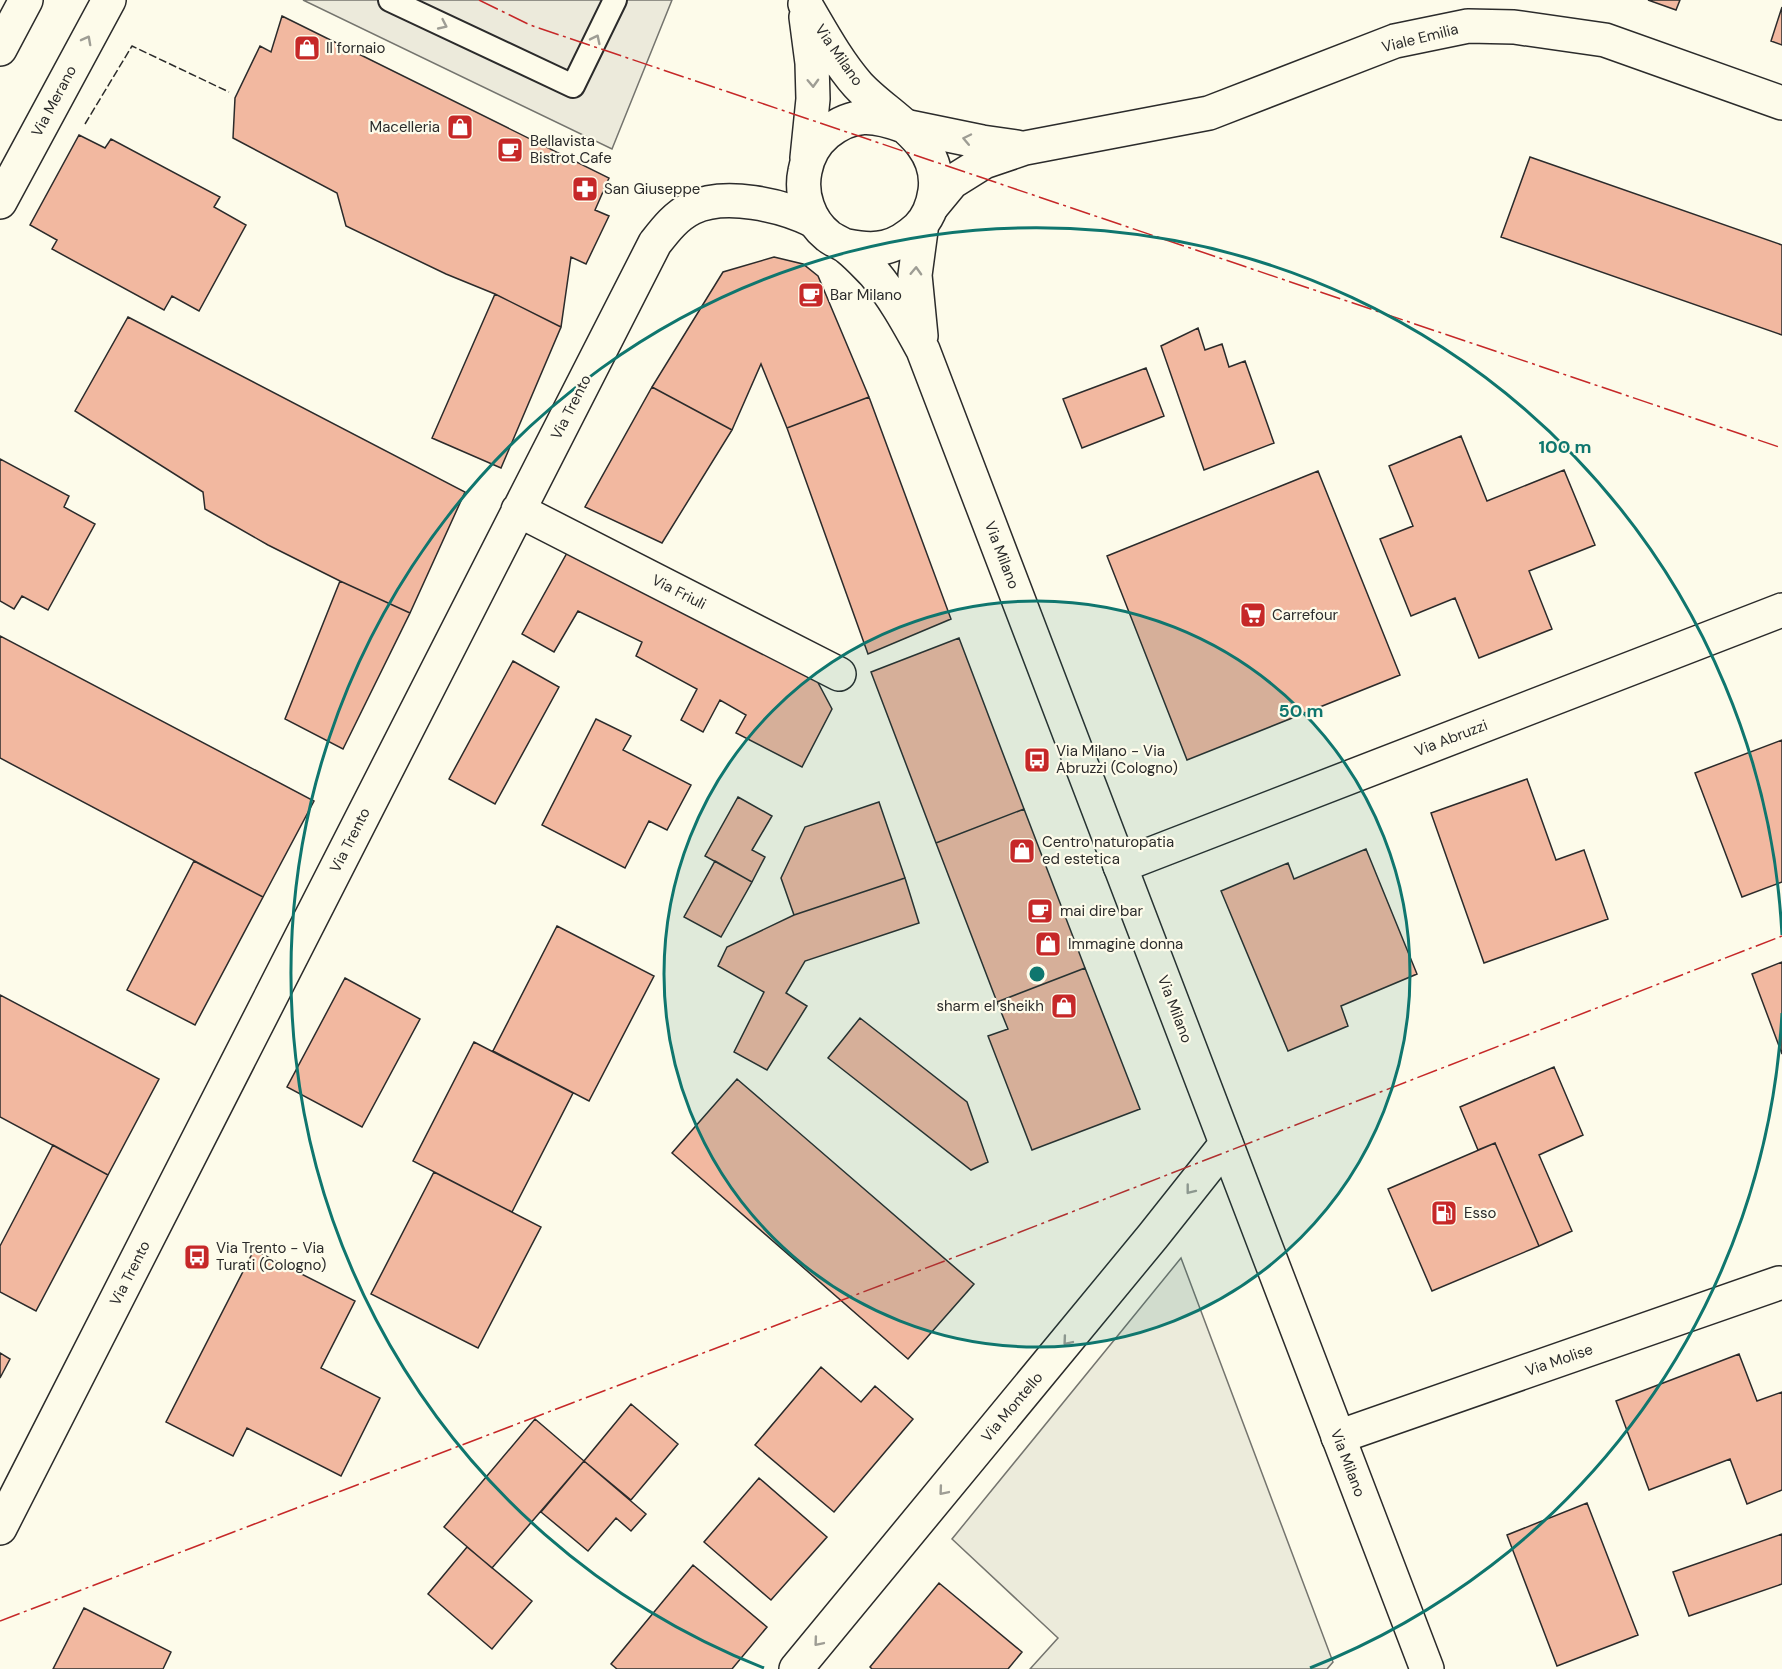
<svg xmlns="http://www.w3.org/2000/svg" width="1782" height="1669" font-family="'DM Sans',sans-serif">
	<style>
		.green { fill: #ecebdb; stroke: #74746e; stroke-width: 1.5 }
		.parking { fill: #eceadb; stroke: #74746e; stroke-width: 1.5 }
		.building { fill: #f2b8a0; stroke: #2b2b2b; stroke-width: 1.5 }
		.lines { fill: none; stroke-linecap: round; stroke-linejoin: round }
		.service-casing { stroke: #2b2b2b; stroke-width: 26 }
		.minor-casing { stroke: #2b2b2b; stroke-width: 36 }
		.tertiary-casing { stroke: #2b2b2b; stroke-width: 36 }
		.secondary-casing { stroke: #2b2b2b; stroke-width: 36 }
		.service { stroke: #fdfbea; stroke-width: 22 }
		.minor { stroke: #fdfbea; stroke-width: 33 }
		.tertiary { stroke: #fdfbea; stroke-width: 33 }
		.secondary { stroke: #fdfbea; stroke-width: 33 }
		.fence { stroke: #2b2b2b; stroke-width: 1.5; stroke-dasharray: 8 3; stroke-linecap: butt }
		.power { stroke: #c62828; stroke-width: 1.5; stroke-dasharray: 21 4.5 3 4.5; stroke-linecap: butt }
		.oneway { stroke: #9e9d94 }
		.ring { fill: none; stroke: #0f766e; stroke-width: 3 }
		.labels { text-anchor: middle; stroke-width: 4.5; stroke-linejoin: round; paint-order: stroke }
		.street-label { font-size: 15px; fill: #2b2b2b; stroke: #fdfbea }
		.poi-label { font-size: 15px; fill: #2b2b2b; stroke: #fdfbea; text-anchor: start }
		.centre { fill: #0f766e; stroke: #fdfbea; stroke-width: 3 }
		.ring-label { font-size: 18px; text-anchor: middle; font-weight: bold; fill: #0f766e; stroke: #fdfbea; stroke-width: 4.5; stroke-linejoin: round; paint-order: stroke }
	</style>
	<rect width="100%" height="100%" fill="#fdfbea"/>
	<path class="green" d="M 1181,1258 L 1333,1662 L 1327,1669 L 1030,1669 L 1058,1638 L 952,1539 Z"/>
	<path class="parking" d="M 303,0 L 672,0 L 612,149 Z"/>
	<path class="building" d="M 1648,0 L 1680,0 L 1676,10 Z
		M 1782,7 L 1782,45 L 1771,41 Z
		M 282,16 L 609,178 L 595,210 L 609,216 L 586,264 L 571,257 L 561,327 L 495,294 L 446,274 L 346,226 L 337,193 L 233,138 L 235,98 L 260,46 L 271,52 Z
		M 79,135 L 105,148 L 111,139 L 220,197 L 214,207 L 246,225 L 199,311 L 172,296 L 164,310 L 52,249 L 57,240 L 30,225 Z
		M 1530,157 L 1782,245 L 1782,335 L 1501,237 Z
		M 774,257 L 803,264 L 818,276 L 869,397 L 787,428 L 761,364 L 732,430 L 652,387 L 723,272 Z
		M 495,294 L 561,327 L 501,468 L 432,438 Z
		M 128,317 L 465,492 L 410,613 L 340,581 L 268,545 L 205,509 L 203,492 L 75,411 Z
		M 1198,328 L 1205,350 L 1222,344 L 1229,367 L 1245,361 L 1274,443 L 1204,470 L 1161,346 Z
		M 1146,368 L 1164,416 L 1082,448 L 1063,399 Z
		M 652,387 L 732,430 L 662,543 L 585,507 Z
		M 869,397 L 951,619 L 868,654 L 787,428 Z
		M 1461,436 L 1487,501 L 1564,470 L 1595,545 L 1529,571 L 1552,629 L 1479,658 L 1455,598 L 1411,616 L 1380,539 L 1413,526 L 1389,466 Z
		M 0,459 L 69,496 L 64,507 L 95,524 L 48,610 L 22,596 L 14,609 L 0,601 Z
		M 1318,471 L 1400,675 L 1187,760 L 1107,556 Z
		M 567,553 L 815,677 L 832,709 L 802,767 L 736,733 L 746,715 L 720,700 L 703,732 L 681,720 L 697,689 L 636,656 L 642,642 L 578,611 L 554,652 L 522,634 Z
		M 340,581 L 410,613 L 343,749 L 285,719 Z
		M 0,636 L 314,801 L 263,897 L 0,758 Z
		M 959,638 L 1024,809 L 936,843 L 871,672 Z
		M 513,661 L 559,687 L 495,804 L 449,779 Z
		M 596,719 L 631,736 L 623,750 L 691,785 L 667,830 L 649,821 L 625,868 L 542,825 Z
		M 1782,740 L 1782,882 L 1742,897 L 1695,773 Z
		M 1527,779 L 1556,860 L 1584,850 L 1608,919 L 1484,963 L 1431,813 Z
		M 738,797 L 772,816 L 752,850 L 765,857 L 752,882 L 705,856 Z
		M 879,802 L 905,878 L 794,915 L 781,878 L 805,827 Z
		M 1024,809 L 1085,968 L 997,1002 L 936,843 Z
		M 1366,849 L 1417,974 L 1341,1006 L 1348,1026 L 1288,1051 L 1221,891 L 1288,863 L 1294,879 Z
		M 194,861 L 263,897 L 195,1025 L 127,990 Z
		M 715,861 L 752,882 L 721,937 L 684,917 Z
		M 905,878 L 919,923 L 805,961 L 786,993 L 807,1006 L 767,1070 L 734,1052 L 764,992 L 718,966 L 727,947 L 794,915 Z
		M 557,926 L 654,976 L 589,1101 L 493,1051 Z
		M 1782,962 L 1782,1054 L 1752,974 Z
		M 1085,968 L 1140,1109 L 1032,1150 L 988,1036 L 1008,1029 L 997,1002 Z
		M 345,978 L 420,1019 L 362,1127 L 287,1087 Z
		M 0,995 L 159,1079 L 108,1175 L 0,1117 Z
		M 860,1018 L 967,1102 L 988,1162 L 971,1170 L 828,1058 Z
		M 474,1042 L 573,1093 L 512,1212 L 413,1161 Z
		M 1554,1067 L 1583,1135 L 1539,1155 L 1572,1231 L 1539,1246 L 1495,1143 L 1478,1150 L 1460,1107 Z
		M 737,1079 L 974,1284 L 908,1359 L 672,1153 Z
		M 1495,1143 L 1539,1246 L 1432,1291 L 1388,1189 Z
		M 53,1145 L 108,1175 L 36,1311 L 0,1292 L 0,1246 Z
		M 434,1172 L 541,1227 L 478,1348 L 371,1294 Z
		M 254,1250 L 355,1301 L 321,1368 L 380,1398 L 341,1476 L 247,1428 L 233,1456 L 166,1422 Z
		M 0,1353 L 10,1359 L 0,1378 Z
		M 1739,1354 L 1757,1401 L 1782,1392 L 1782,1490 L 1747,1504 L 1730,1459 L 1649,1490 L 1616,1401 Z
		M 821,1367 L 861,1402 L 875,1386 L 913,1419 L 834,1512 L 755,1445 Z
		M 631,1404 L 678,1444 L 631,1500 L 584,1461 Z
		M 535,1419 L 584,1461 L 492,1568 L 444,1527 Z
		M 584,1461 L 646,1514 L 631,1531 L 616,1518 L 588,1551 L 541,1512 Z
		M 759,1478 L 827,1537 L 771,1600 L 704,1542 Z
		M 1587,1503 L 1638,1635 L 1557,1666 L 1507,1535 Z
		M 1782,1534 L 1782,1584 L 1689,1616 L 1673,1572 Z
		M 467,1547 L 532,1601 L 492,1649 L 428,1594 Z
		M 693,1565 L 767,1627 L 732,1669 L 617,1669 L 611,1664 Z
		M 939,1583 L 1022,1652 L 1008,1669 L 872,1669 L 870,1667 Z
		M 84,1608 L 171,1652 L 163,1669 L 53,1669 Z"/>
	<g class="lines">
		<defs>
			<path id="service" d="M 390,0 L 573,86 L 615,0"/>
			<path id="minor" d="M 904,126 L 982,142 L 1017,147
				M 933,205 L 952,182 L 984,162 L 1025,148 L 1209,113 L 1395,41 L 1468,26 L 1514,27 L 1605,40 L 1782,103
				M 518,510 L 839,674
				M 1120,866 L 1782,610
				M 1338,1437 L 1779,1283
				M 0,1528 L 655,243 C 666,229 676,216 692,208 C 725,192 782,205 814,221
				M 796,1669 L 1153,1236 L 1226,1144"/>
			<path id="tertiary" d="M 0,49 L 26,0
				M 0,202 L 109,0"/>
			<path id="secondary" d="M 805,4 C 821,31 837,61 858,85 C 887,117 942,140 935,191 C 933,205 928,218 918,228 C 895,249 877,252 847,246
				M 806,17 L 812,63 L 813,99 L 807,158
				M 904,126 C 874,115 853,112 827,133 C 815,143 808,155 805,171 C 800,194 809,221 828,236 C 834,241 842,243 848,248 C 857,255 866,265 874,273 C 894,297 908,323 923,350 L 1427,1669
				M 921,336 L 915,275 L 922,223"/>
		</defs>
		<use href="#service" class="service-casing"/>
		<use href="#minor" class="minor-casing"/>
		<use href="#tertiary" class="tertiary-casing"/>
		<use href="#secondary" class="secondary-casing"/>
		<use href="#service" class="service"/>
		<use href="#minor" class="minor"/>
		<use href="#tertiary" class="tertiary"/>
		<use href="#secondary" class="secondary"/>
		<path class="fence" d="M 85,124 L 132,46 L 229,92"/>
		<path class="power" d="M 479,0 L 530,25 L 1782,448
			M 0,1621 L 997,1241 L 1782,936"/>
	</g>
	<defs><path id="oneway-chevron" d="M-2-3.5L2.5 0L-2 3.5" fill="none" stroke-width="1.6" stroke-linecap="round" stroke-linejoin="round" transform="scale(1.5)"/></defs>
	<g class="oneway">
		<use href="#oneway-chevron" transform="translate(443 25) rotate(25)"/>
		<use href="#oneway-chevron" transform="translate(596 39) rotate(-64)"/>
		<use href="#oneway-chevron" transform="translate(87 40) rotate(-62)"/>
		<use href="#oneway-chevron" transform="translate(813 83) rotate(88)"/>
		<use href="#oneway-chevron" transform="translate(967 139) rotate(-168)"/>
		<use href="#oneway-chevron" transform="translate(916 271) rotate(-88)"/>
		<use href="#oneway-chevron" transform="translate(1190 1190) rotate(128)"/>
		<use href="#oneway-chevron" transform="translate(1067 1341) rotate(130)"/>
		<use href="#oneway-chevron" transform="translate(943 1491) rotate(130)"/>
		<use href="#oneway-chevron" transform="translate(818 1642) rotate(130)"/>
	</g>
	<circle cx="1037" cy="974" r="373" fill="#0f766e" fill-opacity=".12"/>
	<g class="ring">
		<circle cx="1037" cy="974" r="373"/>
		<path d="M1782 1013A746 746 0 0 1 1310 1668M764 1668A746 746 0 1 1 1782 935"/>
	</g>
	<defs>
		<symbol id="shop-square" viewBox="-11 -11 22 22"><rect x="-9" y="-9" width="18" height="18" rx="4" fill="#c62828" stroke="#fdfbea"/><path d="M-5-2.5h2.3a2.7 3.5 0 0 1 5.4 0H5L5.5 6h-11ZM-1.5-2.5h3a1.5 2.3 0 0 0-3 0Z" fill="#fff"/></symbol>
		<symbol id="cafe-square" viewBox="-11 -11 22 22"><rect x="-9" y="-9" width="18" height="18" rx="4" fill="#c62828" stroke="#fdfbea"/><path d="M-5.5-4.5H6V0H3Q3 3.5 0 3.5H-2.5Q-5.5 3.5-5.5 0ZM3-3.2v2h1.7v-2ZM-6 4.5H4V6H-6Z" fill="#fff"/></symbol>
		<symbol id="pharmacy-square" viewBox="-11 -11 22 22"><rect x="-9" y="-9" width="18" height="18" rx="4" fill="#c62828" stroke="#fdfbea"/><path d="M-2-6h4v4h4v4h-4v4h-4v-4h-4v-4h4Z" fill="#fff"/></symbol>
		<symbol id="supermarket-square" viewBox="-11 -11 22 22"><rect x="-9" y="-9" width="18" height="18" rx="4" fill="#c62828" stroke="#fdfbea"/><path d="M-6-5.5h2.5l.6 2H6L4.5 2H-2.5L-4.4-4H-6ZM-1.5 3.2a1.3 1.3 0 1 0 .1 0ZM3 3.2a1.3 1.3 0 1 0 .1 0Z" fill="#fff"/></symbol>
		<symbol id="bus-square" viewBox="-11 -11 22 22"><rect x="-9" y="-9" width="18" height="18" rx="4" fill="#c62828" stroke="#fdfbea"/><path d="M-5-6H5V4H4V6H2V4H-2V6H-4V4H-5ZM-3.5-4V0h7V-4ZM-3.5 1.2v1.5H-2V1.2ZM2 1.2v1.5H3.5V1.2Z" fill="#fff"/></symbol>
		<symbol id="fuel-square" viewBox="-11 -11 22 22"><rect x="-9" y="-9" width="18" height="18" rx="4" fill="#c62828" stroke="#fdfbea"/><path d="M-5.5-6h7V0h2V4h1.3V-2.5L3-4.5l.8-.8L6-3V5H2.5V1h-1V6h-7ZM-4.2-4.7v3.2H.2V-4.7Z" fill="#fff"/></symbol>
	</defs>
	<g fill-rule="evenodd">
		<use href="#shop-square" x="292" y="33" width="30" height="30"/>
		<use href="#shop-square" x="445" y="112" width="30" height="30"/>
		<use href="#cafe-square" x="495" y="135" width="30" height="30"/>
		<use href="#pharmacy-square" x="570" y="174" width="30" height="30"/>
		<use href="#cafe-square" x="796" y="280" width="30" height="30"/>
		<use href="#supermarket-square" x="1238" y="600" width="30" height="30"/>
		<use href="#bus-square" x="1022" y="745" width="30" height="30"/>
		<use href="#shop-square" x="1007" y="836" width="30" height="30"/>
		<use href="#cafe-square" x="1025" y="896" width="30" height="30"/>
		<use href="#shop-square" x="1033" y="929" width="30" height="30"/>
		<use href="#shop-square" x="1049" y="991" width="30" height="30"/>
		<use href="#fuel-square" x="1429" y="1198" width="30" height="30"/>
		<use href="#bus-square" x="182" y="1242" width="30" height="30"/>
	</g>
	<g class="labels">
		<g class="street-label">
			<text transform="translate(1420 38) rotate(-14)" y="5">Viale Emilia</text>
			<text transform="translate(839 55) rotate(55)" y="5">Via Milano</text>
			<text transform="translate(54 101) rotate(-62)" y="5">Via Merano</text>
			<text transform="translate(571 407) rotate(-63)" y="5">Via Trento</text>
			<text transform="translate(1002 555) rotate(69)" y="5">Via Milano</text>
			<text transform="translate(679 592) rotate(27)" y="5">Via Friuli</text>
			<text transform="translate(1451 738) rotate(-21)" y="5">Via Abruzzi</text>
			<text transform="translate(350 840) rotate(-63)" y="5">Via Trento</text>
			<text transform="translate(1175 1009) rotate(69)" y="5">Via Milano</text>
			<text transform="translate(130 1273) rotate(-63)" y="5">Via Trento</text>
			<text transform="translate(1559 1360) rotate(-19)" y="5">Via Molise</text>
			<text transform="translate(1012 1407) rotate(-50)" y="5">Via Montello</text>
			<text transform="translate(1348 1463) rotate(69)" y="5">Via Milano</text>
		</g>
		<g class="poi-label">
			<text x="326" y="53">Il fornaio</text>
			<text x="440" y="132" text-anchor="end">Macelleria</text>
			<text x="530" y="146">Bellavista<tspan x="530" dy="17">Bistrot Cafe</tspan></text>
			<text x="604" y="194">San Giuseppe</text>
			<text x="830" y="300">Bar Milano</text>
			<text x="1272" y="620">Carrefour</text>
			<text x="1056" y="756">Via Milano - Via<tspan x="1056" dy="17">Abruzzi (Cologno)</tspan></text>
			<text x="1042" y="847">Centro naturopatia<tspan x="1042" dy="17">ed estetica</tspan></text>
			<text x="1060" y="916">mai dire bar</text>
			<text x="1068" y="949">Immagine donna</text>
			<text x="1044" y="1011" text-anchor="end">sharm el sheikh</text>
			<text x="1464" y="1218">Esso</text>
			<text x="216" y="1253">Via Trento - Via<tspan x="216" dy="17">Turati (Cologno)</tspan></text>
		</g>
	</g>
	<circle cx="1037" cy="974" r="9" class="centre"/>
	<g class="ring-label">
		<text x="1565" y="453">100 m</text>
		<text x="1301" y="717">50 m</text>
	</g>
</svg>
